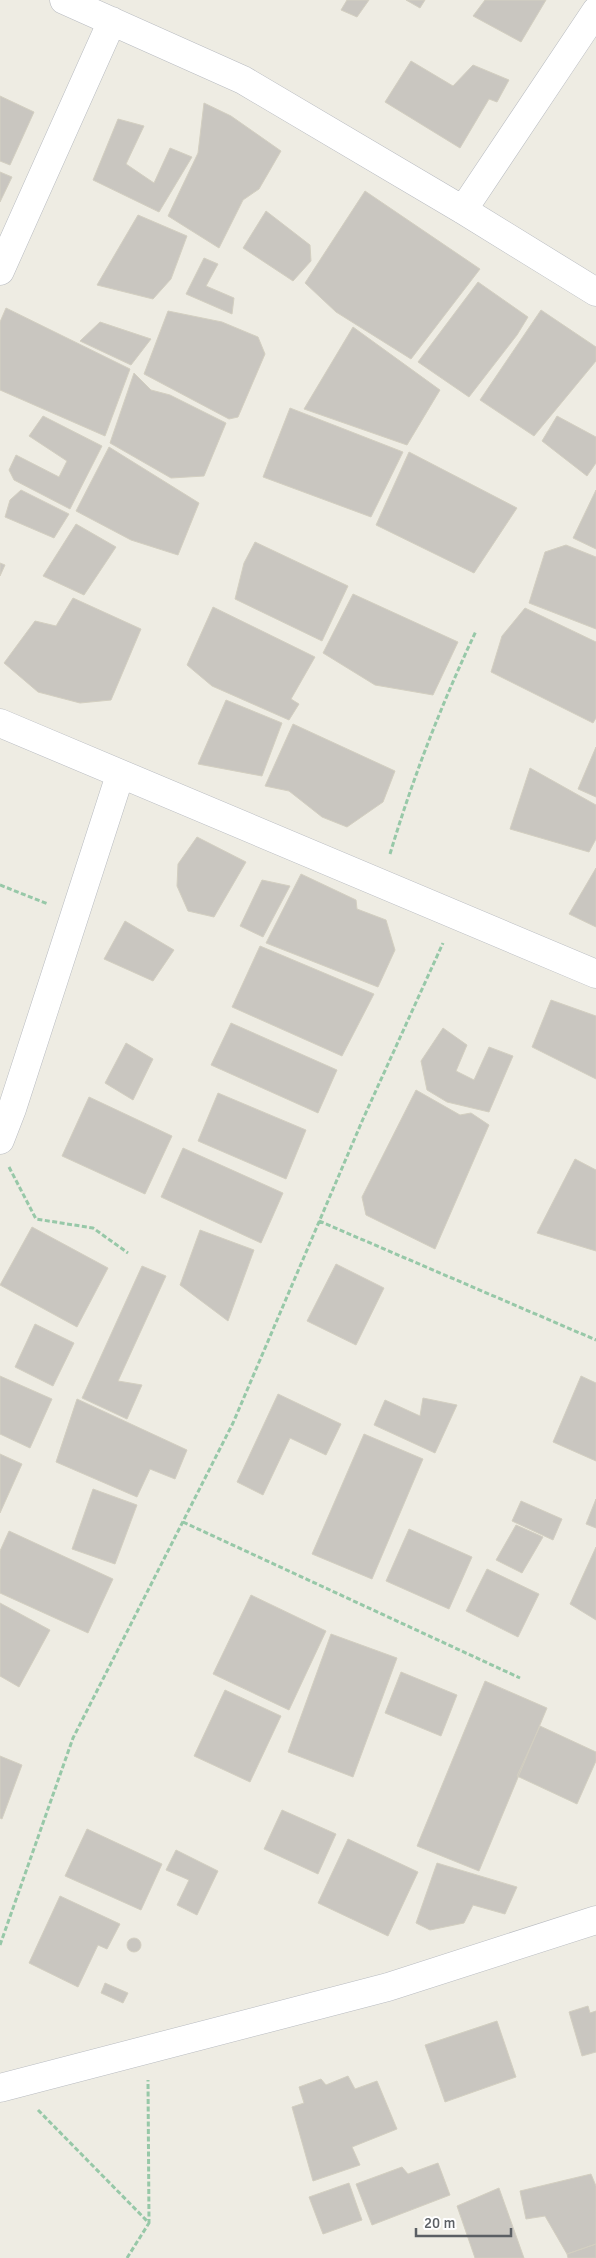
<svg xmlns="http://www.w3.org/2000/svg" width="596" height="2258" font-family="Signika,sans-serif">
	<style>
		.building { fill: #c9c6c0; stroke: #d3cfc1 }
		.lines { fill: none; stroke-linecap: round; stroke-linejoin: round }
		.minor-casing { stroke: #b8bbc0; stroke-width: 29 }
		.path { stroke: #97c8a8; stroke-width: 3; stroke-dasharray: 5 2.5; stroke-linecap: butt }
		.minor { stroke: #fff; stroke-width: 28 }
	</style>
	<rect width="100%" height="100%" fill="#eeece3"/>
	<path class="building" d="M 347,0 L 369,0 L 357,17 L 341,10 Z
		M 406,0 L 425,0 L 420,8 Z
		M 485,0 L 546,0 L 521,42 L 473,16 Z
		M 411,61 L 453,86 L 473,65 L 509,80 L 497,102 L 489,99 L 460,148 L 385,102 Z
		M 0,96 L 34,112 L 10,165 L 0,161 Z
		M 204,103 L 231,116 L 281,151 L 259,189 L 243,200 L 219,248 L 168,216 L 198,153 Z
		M 118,119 L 144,126 L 126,164 L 154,183 L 170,148 L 192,157 L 159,212 L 93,180 Z
		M 0,172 L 12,177 L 0,202 Z
		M 365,191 L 480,269 L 411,359 L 336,312 L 305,283 Z
		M 266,211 L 310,245 L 311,261 L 293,281 L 243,248 Z
		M 138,215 L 187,236 L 171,279 L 153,299 L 97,285 Z
		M 204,258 L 218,264 L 206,286 L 234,298 L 232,314 L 186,294 Z
		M 478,282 L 528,317 L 517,335 L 469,397 L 418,362 Z
		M 6,308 L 130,369 L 105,436 L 0,390 L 0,322 Z
		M 541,310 L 596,347 L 596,361 L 534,436 L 480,400 Z
		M 168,311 L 222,322 L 258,337 L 265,354 L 238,417 L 229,419 L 144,374 Z
		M 100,322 L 151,339 L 131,365 L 80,341 Z
		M 353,327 L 440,390 L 407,445 L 304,409 Z
		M 134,373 L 151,390 L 170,395 L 226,423 L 204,476 L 171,478 L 110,443 Z
		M 290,408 L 403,452 L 371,517 L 263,477 Z
		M 43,416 L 102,446 L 70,509 L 14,480 L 9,470 L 16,455 L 59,477 L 67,461 L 29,436 Z
		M 557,416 L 596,437 L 596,463 L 587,476 L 542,441 Z
		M 109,447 L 199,503 L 178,555 L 131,540 L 76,511 Z
		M 409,452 L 517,508 L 474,573 L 376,525 Z
		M 21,490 L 69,514 L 54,538 L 5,517 L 10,500 Z
		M 596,490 L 596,549 L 573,538 Z
		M 76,524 L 116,547 L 84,595 L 43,576 Z
		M 255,542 L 348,586 L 322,641 L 235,599 L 244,563 Z
		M 566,545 L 596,557 L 596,629 L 529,603 L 545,552 Z
		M 0,563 L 5,565 L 0,576 Z
		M 353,594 L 458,642 L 433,695 L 375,685 L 323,653 Z
		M 73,598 L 141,629 L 111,700 L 80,703 L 38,692 L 4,663 L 35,621 L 56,626 Z
		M 213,607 L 315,657 L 291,699 L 299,704 L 289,720 L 212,686 L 187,665 Z
		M 525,608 L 596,642 L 596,718 L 593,723 L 491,672 L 502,636 Z
		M 226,700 L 282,723 L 262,776 L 198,764 Z
		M 293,724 L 395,771 L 383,802 L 347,827 L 322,817 L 289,791 L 265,786 Z
		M 596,747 L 596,797 L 578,789 Z
		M 530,768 L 596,805 L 596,839 L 589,852 L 510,829 Z
		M 197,837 L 246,862 L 214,917 L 188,911 L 177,886 L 178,864 Z
		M 596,868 L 596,927 L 569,914 Z
		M 301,874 L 356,900 L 357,909 L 386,920 L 395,950 L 378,987 L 266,943 Z
		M 262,880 L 290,886 L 263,937 L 240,926 Z
		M 125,921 L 174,950 L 153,981 L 104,959 Z
		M 260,946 L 374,994 L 342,1056 L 232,1007 Z
		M 551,1000 L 596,1016 L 596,1079 L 532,1047 Z
		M 231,1023 L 337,1070 L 318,1113 L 211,1065 Z
		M 443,1028 L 467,1045 L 456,1071 L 474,1080 L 489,1047 L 513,1056 L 489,1112 L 447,1102 L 427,1090 L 421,1061 Z
		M 126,1043 L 153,1059 L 133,1100 L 105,1083 Z
		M 416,1090 L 460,1115 L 471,1113 L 489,1125 L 435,1249 L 366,1215 L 362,1197 Z
		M 218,1093 L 306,1130 L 286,1179 L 198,1141 Z
		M 89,1097 L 172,1136 L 145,1194 L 62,1156 Z
		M 183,1148 L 283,1193 L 261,1243 L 161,1197 Z
		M 575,1159 L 596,1170 L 596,1251 L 537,1233 Z
		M 32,1227 L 108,1268 L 77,1327 L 0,1285 Z
		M 200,1230 L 254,1250 L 228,1321 L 180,1285 Z
		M 336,1264 L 384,1288 L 356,1345 L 307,1321 Z
		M 142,1266 L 166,1276 L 118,1381 L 142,1385 L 127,1419 L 82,1398 Z
		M 35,1324 L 74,1343 L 53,1386 L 15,1367 Z
		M 0,1376 L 52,1399 L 30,1448 L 0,1434 Z
		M 581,1376 L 596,1383 L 596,1461 L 553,1442 Z
		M 278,1394 L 341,1424 L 326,1455 L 290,1438 L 263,1495 L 237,1482 Z
		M 423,1398 L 457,1405 L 435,1453 L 374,1425 L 385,1400 L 420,1416 Z
		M 77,1399 L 187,1450 L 175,1479 L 150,1469 L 137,1497 L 56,1462 Z
		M 364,1434 L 423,1459 L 372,1579 L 312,1554 Z
		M 0,1454 L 22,1464 L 0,1513 Z
		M 93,1489 L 137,1505 L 115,1564 L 72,1549 Z
		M 596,1499 L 596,1528 L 586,1524 Z
		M 521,1501 L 562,1519 L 553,1540 L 512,1521 Z
		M 516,1525 L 543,1537 L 522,1573 L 496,1560 Z
		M 409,1529 L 472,1557 L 449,1609 L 386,1581 Z
		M 9,1531 L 113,1579 L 88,1633 L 0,1593 L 0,1551 Z
		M 596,1547 L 596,1620 L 570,1604 Z
		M 487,1569 L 539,1594 L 518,1637 L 466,1611 Z
		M 251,1595 L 326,1631 L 289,1710 L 213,1674 Z
		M 0,1603 L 50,1630 L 19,1687 L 0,1676 Z
		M 331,1634 L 397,1658 L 353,1777 L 288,1752 Z
		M 401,1672 L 457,1695 L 441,1736 L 385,1713 Z
		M 485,1681 L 547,1708 L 479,1871 L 417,1846 Z
		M 225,1690 L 281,1716 L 250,1782 L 194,1756 Z
		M 540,1726 L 596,1752 L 596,1761 L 577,1804 L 517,1776 Z
		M 0,1756 L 22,1765 L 2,1819 L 0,1818 Z
		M 282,1810 L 336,1834 L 318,1874 L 264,1849 Z
		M 87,1829 L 162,1864 L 141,1910 L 65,1876 Z
		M 348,1839 L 418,1872 L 388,1936 L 318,1903 Z
		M 176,1850 L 218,1871 L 197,1915 L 177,1905 L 189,1880 L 166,1870 Z
		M 437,1863 L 517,1887 L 505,1914 L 473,1905 L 464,1923 L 430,1930 L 416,1923 Z
		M 60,1896 L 120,1924 L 107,1949 L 98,1945 L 78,1987 L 29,1963 Z
		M127 1945a7 7 0 1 1 14 0a7 7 0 1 1-14 0Z
		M 105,1983 L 128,1993 L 123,2003 L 101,1993 Z
		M 588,2006 L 590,2013 L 596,2011 L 596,2052 L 582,2056 L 569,2012 Z
		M 497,2021 L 516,2077 L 445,2102 L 425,2045 Z
		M 348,2076 L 355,2089 L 377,2081 L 397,2129 L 352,2147 L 360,2165 L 313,2181 L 292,2107 L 304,2103 L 299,2087 L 321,2079 L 326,2085 Z
		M 438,2163 L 450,2195 L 372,2225 L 356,2184 L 402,2167 L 408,2174 Z
		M 591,2174 L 596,2186 L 596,2244 L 567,2254 L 545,2216 L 526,2219 L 520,2191 Z
		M 349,2183 L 362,2220 L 323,2234 L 309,2197 Z
		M 499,2188 L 524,2258 L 475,2258 L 457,2206 Z
		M 596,2244 L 596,2258 L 568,2258 L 567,2254 Z"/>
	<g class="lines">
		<defs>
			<path id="minor" d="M 64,0 L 243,80 L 463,210 L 596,292
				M 463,210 L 596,11
				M 0,271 L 112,21
				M 0,723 L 596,974
				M 0,1140 L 12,1109 L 120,775
				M 0,2088 L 388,1987 L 596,1920"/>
		</defs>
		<use href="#minor" class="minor-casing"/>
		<path class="path" d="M 390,854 C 413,777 442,703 476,631
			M 0,885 L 48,904
			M 9,1167 L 36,1219 L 93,1228 L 128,1253
			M 319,1221 L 596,1340
			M 183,1522 L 520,1678
			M 0,1945 L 73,1738 L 233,1423 L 363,1119 L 443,943
			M 38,2110 L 149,2223 L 148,2080
			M 127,2258 L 149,2223"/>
		<use href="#minor" class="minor"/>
	</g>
	<path d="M416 2228v8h95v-8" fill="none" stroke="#5b5f64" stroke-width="2.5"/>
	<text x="424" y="2228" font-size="15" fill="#5b5f64" stroke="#ffffff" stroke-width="4" paint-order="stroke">20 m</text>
</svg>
